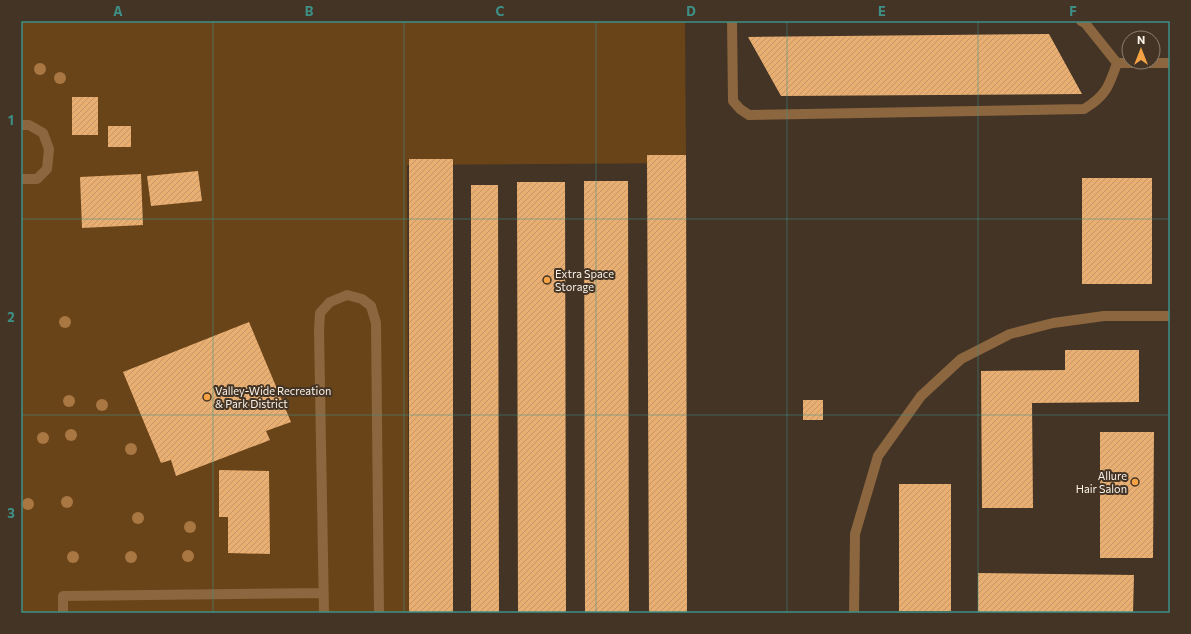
<svg xmlns="http://www.w3.org/2000/svg" width="1191" height="634" font-family="Commissioner,sans-serif">
	<style>
		.green { fill: #6a4419 }
		.building { fill: url(#building-hatch) }
		.lines { fill: none; stroke-linecap: round; stroke-linejoin: round }
		.service { stroke: #8c663e; stroke-width: 10 }
		.tree { fill: #a87742 }
		.grid { fill: none; stroke: #3e8f86; stroke-width: 1; stroke-opacity: 0.55 }
		.poi-dot { fill: #f5a345; stroke: #433425; stroke-width: 1.5 }
		.labels { text-anchor: middle; stroke-width: 4; stroke-linejoin: round; paint-order: stroke }
		.poi-label { font-size: 11px; fill: #fbf2e8; stroke: #433425; text-anchor: start }
		.neatline { fill: none; stroke: #3e8f86; stroke-width: 1.5 }
		.grid-label { font-size: 13px; text-anchor: middle; font-weight: bold; fill: #3e8f86 }
	</style>
	<defs>
		<pattern id="building-hatch" width="6" height="6" patternUnits="userSpaceOnUse"><rect width="6" height="6" fill="#e9af72"/><path d="M-1 1l2-2M0 6l6-6M5 7l2-2" fill="none" stroke="#c29667"/></pattern>
	</defs>
	<rect width="100%" height="100%" fill="#433425"/>
	<path class="green" d="M 21,21 L 685,21 L 686,163 L 407,165 L 409,613 L 21,613 Z"/>
	<path class="building" d="M 1049,34 L 1082,94 L 781,96 L 748,37 Z
		M 72,97 L 98,97 L 98,135 L 72,135 Z
		M 108,126 L 131,126 L 131,147 L 108,147 Z
		M 647,155 L 686,155 L 687,613 L 649,613 Z
		M 409,159 L 453,159 L 453,613 L 409,613 Z
		M 198,171 L 202,201 L 151,206 L 147,176 Z
		M 141,174 L 143,225 L 82,228 L 80,177 Z
		M 1082,178 L 1152,178 L 1152,284 L 1082,284 Z
		M 584,181 L 628,181 L 629,613 L 585,613 Z
		M 517,182 L 565,182 L 566,613 L 518,613 Z
		M 471,185 L 498,185 L 499,613 L 471,613 Z
		M 249,322 L 291,422 L 266,431 L 270,440 L 176,476 L 171,460 L 161,463 L 123,372 Z
		M 1065,350 L 1139,350 L 1139,402 L 1032,403 L 1033,508 L 982,508 L 981,371 L 1065,370 Z
		M 803,400 L 823,400 L 823,420 L 803,420 Z
		M 1100,432 L 1154,432 L 1153,558 L 1100,558 Z
		M 219,470 L 269,471 L 270,554 L 228,553 L 228,517 L 219,517 Z
		M 899,484 L 951,484 L 951,611 L 899,611 Z
		M 978,573 L 1134,575 L 1133,613 L 978,613 Z"/>
	<g class="lines">
		<path class="service" d="M 732,21 L 733,101 L 740,109 L 749,115 L 1084,109 C 1106,96 1109,86 1117,63
			M 1081,21 L 1085,23 L 1117,63
			M 1117,63 L 1170,63
			M 21,125 L 29,125 L 43,133 L 49,149 L 47,169 L 37,179 L 21,179
			M 63,613 L 63,596 L 323,593
			M 324,613 L 319,331 L 320,313 L 330,302 L 347,295 L 362,299 L 371,306 L 376,323 L 379,613
			M 854,613 L 855,534 L 878,456 L 921,396 L 961,359 L 1010,334 L 1053,323 L 1104,316 L 1170,316"/>
	</g>
	<g class="tree">
		<circle cx="40" cy="69" r="6"/>
		<circle cx="60" cy="78" r="6"/>
		<circle cx="65" cy="322" r="6"/>
		<circle cx="69" cy="401" r="6"/>
		<circle cx="102" cy="405" r="6"/>
		<circle cx="71" cy="435" r="6"/>
		<circle cx="43" cy="438" r="6"/>
		<circle cx="131" cy="449" r="6"/>
		<circle cx="67" cy="502" r="6"/>
		<circle cx="28" cy="504" r="6"/>
		<circle cx="138" cy="518" r="6"/>
		<circle cx="190" cy="527" r="6"/>
		<circle cx="188" cy="556" r="6"/>
		<circle cx="73" cy="557" r="6"/>
		<circle cx="131" cy="557" r="6"/>
	</g>
	<path class="grid" d="M 213,21 L 213,613M 404,21 L 404,613M 596,21 L 596,613M 787,21 L 787,613M 978,21 L 978,613M 21,219 L 1170,219M 21,415 L 1170,415"/>
	<g class="poi-dot">
		<circle cx="547" cy="280" r="4"/>
		<circle cx="207" cy="397" r="4"/>
		<circle cx="1135" cy="482" r="4"/>
	</g>
	<g class="labels">
		<g class="poi-label">
			<text x="555" y="278">Extra Space<tspan x="555" dy="13">Storage</tspan></text>
			<text x="215" y="395">Valley-Wide Recreation<tspan x="215" dy="13">&amp; Park District</tspan></text>
			<text x="1127" y="480" text-anchor="end">Allure<tspan x="1127" dy="13">Hair Salon</tspan></text>
		</g>
	</g>
	<rect width="1191" height="634" fill="none" stroke="#433425" stroke-width="44"/>
	<g transform="translate(1141 50)"><circle r="19" fill="#433425" stroke="#8d8073"/>
	<path d="M0-3L7 15L0 10L-7 15Z" fill="#f5a345"/>
	<text y="-6" font-size="11" font-weight="bold" text-anchor="middle" fill="#fbf2e8">N</text>
	</g>
	<rect x="22" y="22" width="1147" height="590" class="neatline"/>
	<g class="grid-label">
		<text x="118" y="16">A</text>
		<text x="309" y="16">B</text>
		<text x="500" y="16">C</text>
		<text x="691" y="16">D</text>
		<text x="882" y="16">E</text>
		<text x="1073" y="16">F</text>
		<text x="11" y="125">1</text>
		<text x="11" y="322">2</text>
		<text x="11" y="518">3</text>
	</g>
</svg>
